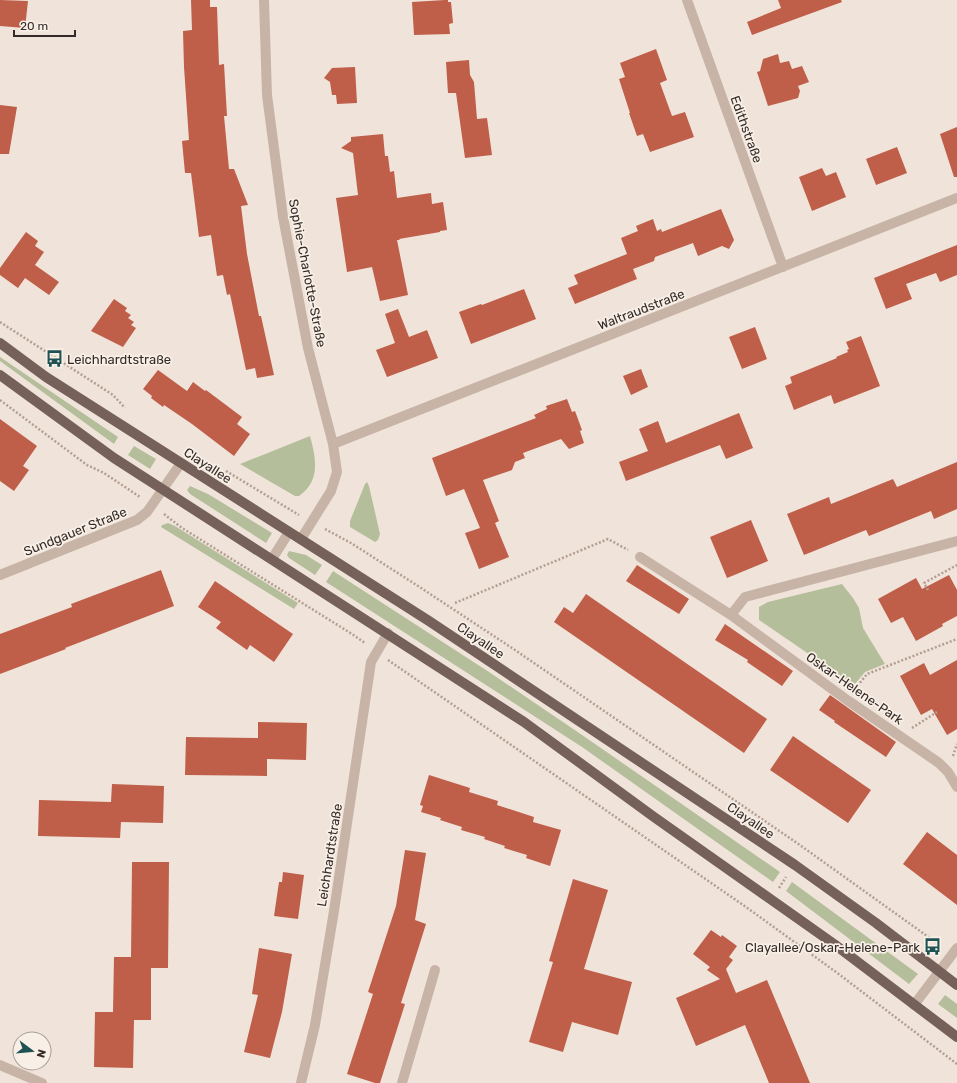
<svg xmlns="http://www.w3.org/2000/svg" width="957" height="1083" font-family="Rubik,sans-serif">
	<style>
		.green { fill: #b5be9b }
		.building { fill: #bf5e49 }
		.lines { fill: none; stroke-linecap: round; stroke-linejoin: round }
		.path { stroke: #b39e91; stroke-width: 2.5; stroke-dasharray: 2 2; stroke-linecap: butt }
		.minor { stroke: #c7b4a7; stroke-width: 10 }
		.major { stroke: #756159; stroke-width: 10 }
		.labels { text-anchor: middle; stroke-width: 3.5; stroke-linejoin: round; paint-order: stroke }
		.street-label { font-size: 13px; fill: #342a27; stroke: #f8efe6 }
		.poi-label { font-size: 13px; fill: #342a27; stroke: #f8efe6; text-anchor: start }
	</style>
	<rect width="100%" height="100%" fill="#f0e4da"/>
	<path class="green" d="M 0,357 L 118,437 L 114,444 L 0,361 Z
		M 310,436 C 316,458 321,481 299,496 L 295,496 L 240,464 Z
		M 134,446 L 156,459 L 150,469 L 128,455 Z
		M 367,482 L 369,486 L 380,534 L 378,540 L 375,542 L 350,527 L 350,521 L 365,484 Z
		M 190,486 L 208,494 L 272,533 L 266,543 L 190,494 L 187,490 Z
		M 168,523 L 175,526 L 298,603 L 294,609 L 161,527 L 162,525 Z
		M 289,551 L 306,555 L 322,565 L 315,575 L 289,558 L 287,555 Z
		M 333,571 L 489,672 L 585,737 L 780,872 L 773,882 L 582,747 L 326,582 Z
		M 842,584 L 853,598 L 859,608 L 863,628 L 885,664 L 865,672 L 854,685 L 759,620 L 759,607 L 768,602 Z
		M 792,882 L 918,974 L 909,984 L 786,891 Z
		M 945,995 L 957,1004 L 957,1018 L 938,1004 Z"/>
	<path class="building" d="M 0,0 L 28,1 L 25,28 L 0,26 Z
		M 191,0 L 210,0 L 210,7 L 217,7 L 219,65 L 224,64 L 227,116 L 224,116 L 229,169 L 234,169 L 248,205 L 241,206 L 247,254 L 259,316 L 261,316 L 274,375 L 257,378 L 255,368 L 246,370 L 230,294 L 227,295 L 223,275 L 217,276 L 211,235 L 199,237 L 191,173 L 185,173 L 182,141 L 189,140 L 184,67 L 183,31 L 192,30 Z
		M 445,0 L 448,0 L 448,2 L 451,2 L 453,23 L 449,24 L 450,34 L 414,35 L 412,2 Z
		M 778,0 L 841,0 L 842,2 L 752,35 L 747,22 L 781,8 Z
		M 656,49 L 667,80 L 660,83 L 672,116 L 685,112 L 694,137 L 650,152 L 643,134 L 637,136 L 629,113 L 630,113 L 619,79 L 625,77 L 620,63 Z
		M 778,54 L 780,63 L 789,61 L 792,69 L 802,66 L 809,82 L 798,86 L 800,91 L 798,98 L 768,106 L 757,72 L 760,71 L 763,59 Z
		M 469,60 L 470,75 L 474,82 L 477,119 L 487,118 L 492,155 L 465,158 L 456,93 L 448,93 L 446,62 Z
		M 355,67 L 357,103 L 337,104 L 336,95 L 332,95 L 330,82 L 324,78 L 332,68 Z
		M 0,105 L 17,107 L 9,154 L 0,154 Z
		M 957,127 L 957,177 L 954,177 L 940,134 Z
		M 383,134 L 385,156 L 388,156 L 390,172 L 394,171 L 397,198 L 431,193 L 432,204 L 443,202 L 447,230 L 440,231 L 440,232 L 399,239 L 400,240 L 397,240 L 408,295 L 380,301 L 372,267 L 347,272 L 336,198 L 358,195 L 353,153 L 341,148 L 351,141 L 351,137 Z
		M 897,147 L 907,173 L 876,185 L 866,159 Z
		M 822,168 L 826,176 L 836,172 L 846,197 L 812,211 L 799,177 Z
		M 721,209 L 734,240 L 729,249 L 722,246 L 698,256 L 693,243 L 655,257 L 654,261 L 633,269 L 637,279 L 575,304 L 568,288 L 578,284 L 574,275 L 627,254 L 621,238 L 638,231 L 636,226 L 653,219 L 657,231 L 661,229 L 662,232 Z
		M 26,232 L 38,241 L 35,246 L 44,252 L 35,265 L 59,282 L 49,295 L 25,278 L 18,288 L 0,275 L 0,268 Z
		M 957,245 L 957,275 L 940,282 L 936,273 L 906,284 L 912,299 L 886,309 L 874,278 Z
		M 524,289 L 536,319 L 471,344 L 459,312 L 481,304 L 482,305 Z
		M 114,299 L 127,308 L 125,311 L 131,315 L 128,318 L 134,322 L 131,325 L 136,328 L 123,347 L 91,331 Z
		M 398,309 L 409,337 L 427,330 L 438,358 L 387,377 L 376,350 L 395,343 L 385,314 Z
		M 755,327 L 767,359 L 742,369 L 729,337 Z
		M 861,336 L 880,386 L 834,404 L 831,395 L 794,410 L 785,386 L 792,383 L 790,377 L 837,358 L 836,357 L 848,352 L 847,350 L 849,349 L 846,342 Z
		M 641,369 L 648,387 L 631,395 L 623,376 Z
		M 158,370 L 187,391 L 193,382 L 205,391 L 206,390 L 242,417 L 237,424 L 250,434 L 234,456 L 192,424 L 164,405 L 163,407 L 151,398 L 152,396 L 143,389 Z
		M 567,399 L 572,412 L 575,411 L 582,430 L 580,431 L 584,443 L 569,449 L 561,439 L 523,453 L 525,458 L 515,462 L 512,470 L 483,480 L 499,521 L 495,523 L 509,557 L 479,569 L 465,533 L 480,528 L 464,489 L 446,496 L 432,458 L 536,418 L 534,415 L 547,409 L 546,406 Z
		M 739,413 L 753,448 L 726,459 L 720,445 L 626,481 L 619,462 L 648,451 L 639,429 L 658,421 L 666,443 Z
		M 0,419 L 37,446 L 23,466 L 29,470 L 14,491 L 0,481 Z
		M 957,462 L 957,509 L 934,519 L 931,511 L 869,536 L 866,530 L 804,555 L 787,514 L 829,497 L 831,504 L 893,479 L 897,487 Z
		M 751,520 L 768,561 L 727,578 L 710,537 Z
		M 637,565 L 689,599 L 679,614 L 626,581 Z
		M 161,570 L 174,606 L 65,648 L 66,649 L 0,674 L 0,634 L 72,607 L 71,604 Z
		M 949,575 L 957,590 L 957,616 L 942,624 L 943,626 L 916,641 L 903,617 L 891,623 L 878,599 L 916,578 L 922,589 Z
		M 215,581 L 293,634 L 274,662 L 250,645 L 247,650 L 216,628 L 221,622 L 198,607 Z
		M 586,594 L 767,719 L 744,753 L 554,622 L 564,607 L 573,613 Z
		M 725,624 L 793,671 L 782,686 L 747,662 L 748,660 L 715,640 Z
		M 957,660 L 957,729 L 947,735 L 932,709 L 921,715 L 900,676 L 924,663 L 930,675 Z
		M 830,695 L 896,742 L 886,757 L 834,722 L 835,721 L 819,710 Z
		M 258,722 L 307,723 L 306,760 L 267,759 L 267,776 L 185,775 L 186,737 L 258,738 Z
		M 793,736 L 871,790 L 848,823 L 770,770 Z
		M 429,775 L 470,788 L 469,792 L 498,801 L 497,805 L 534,817 L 533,822 L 561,830 L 550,866 L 526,858 L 527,855 L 504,848 L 505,846 L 484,839 L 485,837 L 461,830 L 462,827 L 440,820 L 441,818 L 421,812 L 423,806 L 420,805 Z
		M 112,784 L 164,786 L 163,823 L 121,822 L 120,838 L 38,836 L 39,800 L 111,802 Z
		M 927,832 L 957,855 L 957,905 L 903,864 Z
		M 405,850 L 426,853 L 415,920 L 426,924 L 401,1003 L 405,1004 L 380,1083 L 375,1083 L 347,1074 L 373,994 L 368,992 L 396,906 Z
		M 132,862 L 169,862 L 168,968 L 151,968 L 151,1020 L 134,1020 L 133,1068 L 94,1067 L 95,1012 L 113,1012 L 114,957 L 131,957 Z
		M 283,872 L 304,875 L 298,919 L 274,916 L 279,882 L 282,882 Z
		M 573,879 L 608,890 L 584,969 L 632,982 L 618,1035 L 572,1022 L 563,1052 L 529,1042 L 553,962 L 549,961 Z
		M 711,930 L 721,937 L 722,935 L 737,946 L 729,957 L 733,960 L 726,969 L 736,993 L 767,980 L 810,1083 L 769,1083 L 745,1025 L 696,1046 L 676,998 L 720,979 L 707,970 L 710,967 L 693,954 Z
		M 259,948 L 292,954 L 282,1012 L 270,1058 L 244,1052 L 258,995 L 252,994 Z"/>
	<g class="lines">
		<path class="path" d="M 0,322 L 113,395 L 125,408
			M 0,400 L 87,465 L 104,473 L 140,497
			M 226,471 L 299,515
			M 164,514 L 182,528 L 352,634 L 365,643
			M 325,529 L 351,543 L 418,586 L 515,650 L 797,843 L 941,946
			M 928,590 L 924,583 L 957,565
			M 455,603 L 608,539 L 628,550
			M 388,660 L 746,907 L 836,972 L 957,1064
			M 855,689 L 867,674 L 957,639
			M 912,728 L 937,712
			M 953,756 L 957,744
			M 779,888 L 786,877"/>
		<path class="minor" d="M 264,0 L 267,95 L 283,217 L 308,348 L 333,444 L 337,472 L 331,491 L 301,539
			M 687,0 L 783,267
			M 333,444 L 957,198
			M 640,557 L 731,615 L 847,700 L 939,763 L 948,772 L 957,787
			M 272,559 L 289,532
			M 0,575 L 137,520 L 147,512 L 181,463
			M 731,615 L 745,597 L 957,541
			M 914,1005 L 957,948
			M 0,1065 L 42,1083
			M 301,1083 L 315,1025 L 334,911 L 371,662 L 388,633
			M 402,1083 L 435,970"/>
		<path class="major" d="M 0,343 L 46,377 L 429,621 L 795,865 L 876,923 L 957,985
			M 0,375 L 114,458 L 524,722 L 654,817 L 834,944 L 957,1037"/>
	</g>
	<defs>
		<symbol id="bus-bare" viewBox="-9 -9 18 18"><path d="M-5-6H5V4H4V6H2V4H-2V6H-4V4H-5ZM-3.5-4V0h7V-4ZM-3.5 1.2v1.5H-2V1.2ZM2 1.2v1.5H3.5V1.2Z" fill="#1f5353" stroke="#f8efe6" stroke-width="2.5" paint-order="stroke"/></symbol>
	</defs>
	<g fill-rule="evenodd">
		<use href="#bus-bare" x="42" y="346" width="25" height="25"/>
		<use href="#bus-bare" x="920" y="934" width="25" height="25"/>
	</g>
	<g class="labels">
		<g class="street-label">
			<text transform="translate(747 129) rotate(70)" y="5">Edithstraße</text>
			<text transform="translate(308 273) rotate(79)" y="5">Sophie-Charlotte-Straße</text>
			<text transform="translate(641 309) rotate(-21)" y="5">Waltraudstraße</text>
			<text transform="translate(208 465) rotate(33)" y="5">Clayallee</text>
			<text transform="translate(75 531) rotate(-22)" y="5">Sundgauer Straße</text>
			<text transform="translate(481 640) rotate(34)" y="5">Clayallee</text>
			<text transform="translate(855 688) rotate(35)" y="5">Oskar-Helene-Park</text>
			<text transform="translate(751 820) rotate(34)" y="5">Clayallee</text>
			<text transform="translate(329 855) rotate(-81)" y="5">Leichhardtstraße</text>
		</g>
		<g class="poi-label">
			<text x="67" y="364">Leichhardtstraße</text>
			<text x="920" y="952" text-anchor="end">Clayallee/Oskar-Helene-Park</text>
		</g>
	</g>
	<g transform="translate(32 1051) rotate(106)"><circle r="19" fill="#f8efe6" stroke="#aaa09a"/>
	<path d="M0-3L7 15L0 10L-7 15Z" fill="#1f5353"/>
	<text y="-6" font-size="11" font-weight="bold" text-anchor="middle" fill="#342a27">N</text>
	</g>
	<path d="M14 30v6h61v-6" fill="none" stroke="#342a27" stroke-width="2"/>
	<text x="20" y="30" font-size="12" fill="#342a27" stroke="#f8efe6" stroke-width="3" paint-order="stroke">20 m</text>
</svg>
